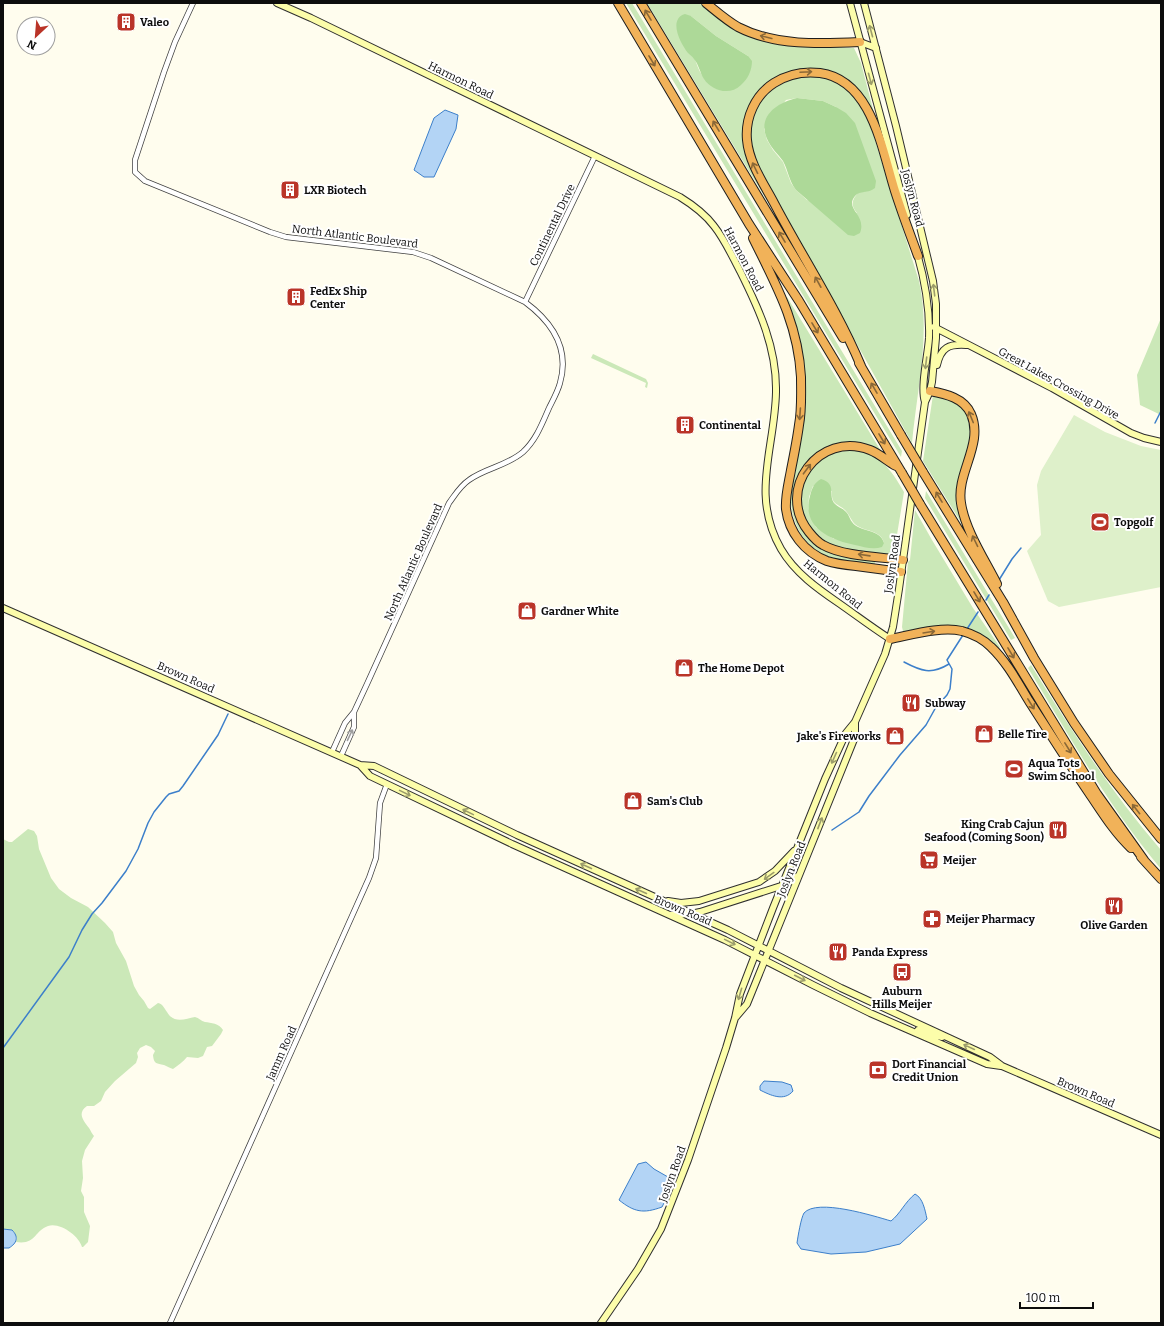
<svg xmlns="http://www.w3.org/2000/svg" width="1164" height="1326" font-family="Bitter,serif">
	<style>
		.green { fill: #cbe8b8; fill-rule: evenodd }
		.forest { fill: #add998 }
		.pitch { fill: #def0ca }
		.water { fill: #b3d4f5; stroke: #3c7fca }
		.lines { fill: none; stroke-linecap: round; stroke-linejoin: round }
		.stream { stroke: #3c7fca; stroke-width: 1.5 }
		.street-casing { stroke: #404040; stroke-width: 6 }
		.secondary-casing { stroke: #2f2f2f; stroke-width: 8 }
		.highway-casing { stroke: #1e1e1e; stroke-width: 10 }
		.street { stroke: #fff; stroke-width: 4.5 }
		.secondary { stroke: #fcfdaa; stroke-width: 6 }
		.highway { stroke: #f1b259; stroke-width: 8 }
		.highway-bridge-casing { stroke: #1e1e1e; stroke-width: 10; stroke-linecap: butt }
		.highway-bridge { stroke: #f1b259; stroke-width: 8 }
		.oneway { stroke: #8a6837 }
		.oneway2 { stroke: #9c9d6b }
		.oneway3 { stroke: #9e9e9e }
		.labels { text-anchor: middle; stroke-width: 4; stroke-linejoin: round; paint-order: stroke }
		.poi-label { font-size: 11px; font-weight: bold; fill: #0d0d0d; stroke: #fff; text-anchor: start }
		.street-label { font-size: 11px; fill: #0d0d0d; stroke: #fff }
	</style>
	<rect width="100%" height="100%" fill="#fffdee"/>
	<path class="green" d="M 626,3 L 632,3 L 902,451 L 901,457 Z
		M 647,3 L 699,3 L 732,28 L 751,37 L 769,43 L 790,45 L 854,48 L 861,63 L 874,113 L 872,113 L 869,106 L 823,71 L 771,82 L 744,131 L 776,214 L 775,214 ZM 691,16 L 716,36 L 748,56 L 718,89 C 690,75 693,42 691,16 Z
		M 808,76 C 843,78 856,95 870,124 L 919,281 C 931,334 917,389 912,443 L 755,161 C 754,154 750,145 750,137 C 751,101 774,81 808,76 ZM 797,98 L 823,101 L 836,107 L 865,192 L 859,192 C 852,199 850,205 857,213 L 807,200 L 796,190 L 791,183 L 783,162 L 773,150 L 767,140 L 764,129 L 786,100 Z
		M 787,297 L 881,451 L 843,445 L 803,471 L 798,520 L 803,530 L 810,538 L 875,561 L 875,564 C 861,562 845,561 832,558 C 804,549 789,521 791,493 L 805,393 L 786,298 Z
		M 1161,318 L 1161,415 L 1140,405 L 1137,375 Z
		M 593,354 L 646,379 L 648,383 L 647,388 L 645,387 L 646,383 L 591,358 Z
		M 933,395 L 952,400 L 961,406 L 967,413 L 970,422 L 971,440 L 961,473 L 963,523 L 962,524 L 923,461 Z
		M 851,450 C 879,452 891,469 904,492 L 895,547 L 893,552 L 888,555 C 881,555 876,553 870,552 C 854,550 836,550 822,540 C 796,521 794,482 819,461 C 829,454 839,451 851,450 ZM 813,486 L 832,491 C 831,505 837,503 845,510 C 850,515 851,521 856,525 C 866,532 881,530 884,543 L 834,539 L 816,527 L 808,508 L 809,497 Z
		M 926,491 L 1015,638 L 1011,640 L 925,498 Z
		M 915,510 L 932,540 L 973,608 L 1000,647 L 997,649 L 976,633 L 905,632 L 903,631 L 902,627 L 908,562 L 910,560 Z
		M 1031,665 C 1071,730 1111,792 1161,850 L 1161,869 C 1108,806 1070,737 1028,668 Z
		M 28,829 L 34,831 L 37,836 L 39,849 L 51,878 L 59,889 L 71,898 L 88,907 L 105,923 L 113,932 L 116,943 L 126,961 L 134,986 L 139,995 L 144,1001 L 148,1008 L 150,1009 L 158,1003 C 163,1004 164,1008 167,1012 C 174,1024 185,1019 195,1017 C 199,1018 201,1021 205,1022 C 211,1023 219,1023 223,1030 L 221,1034 L 212,1046 L 207,1047 L 203,1056 L 198,1058 L 187,1057 C 183,1062 178,1065 173,1069 C 169,1068 167,1066 164,1065 C 157,1063 154,1065 153,1055 L 155,1051 L 151,1047 L 146,1045 L 140,1048 L 137,1053 L 138,1057 L 136,1063 L 115,1081 L 105,1092 L 101,1101 L 94,1106 L 87,1106 C 77,1113 83,1120 89,1128 C 91,1131 92,1134 94,1136 L 85,1150 L 82,1161 L 83,1178 L 81,1191 L 84,1197 L 84,1212 L 90,1226 L 88,1242 L 83,1247 L 82,1247 C 79,1236 60,1222 48,1226 C 34,1231 36,1245 16,1242 L 17,1238 L 8,1229 L 3,1229 L 3,839 L 9,842 L 12,842 Z"/>
	<path class="forest" d="M 685,14 L 691,16 L 716,36 L 748,56 L 752,61 C 752,70 748,79 741,85 C 730,96 712,91 704,79 C 700,73 699,65 694,59 C 693,57 690,55 688,53 C 680,43 668,19 685,14 Z
		M 797,98 L 823,101 L 836,107 L 846,113 L 855,123 L 876,181 L 875,188 C 868,194 860,190 855,196 C 844,209 867,215 860,233 L 854,236 L 848,235 L 796,190 C 789,181 788,170 783,161 C 778,154 772,149 768,141 C 756,117 776,103 797,98 Z
		M 821,479 C 838,484 827,496 835,504 C 838,507 842,508 845,511 C 849,514 849,518 852,522 C 860,533 880,528 884,543 L 882,547 C 873,550 864,547 855,545 C 830,540 801,527 810,496 C 812,488 814,483 821,479 Z"/>
	<path class="pitch" d="M 1074,415 L 1105,432 L 1141,446 L 1161,450 L 1161,587 L 1059,607 L 1048,601 L 1027,551 L 1041,535 L 1037,485 L 1041,471 Z"/>
	<path class="water" d="M 445,110 L 458,115 L 456,129 L 434,177 L 424,177 L 414,170 L 434,118 Z
		M 764,1081 L 782,1082 L 791,1085 L 793,1091 C 784,1102 770,1095 760,1090 L 760,1086 Z
		M 646,1162 L 654,1169 L 668,1177 L 669,1193 L 662,1207 C 643,1214 634,1212 619,1200 L 638,1164 Z
		M 915,1194 C 923,1198 925,1210 927,1219 L 900,1244 L 866,1252 L 831,1254 L 801,1249 L 797,1243 C 798,1236 801,1218 804,1213 C 817,1198 874,1216 891,1221 C 900,1214 905,1202 915,1194 Z
		M 3,1229 L 12,1230 C 19,1237 17,1243 9,1248 L 3,1248 Z"/>
	<g class="lines">
		<path class="stream" d="M 1155,423 L 1161,411
			M 999,580 L 1012,559 L 1021,548
			M 986,600 L 989,595
			M 967,629 L 978,612
			M 904,662 C 921,671 931,675 949,664
			M 832,830 L 859,812 L 869,796 L 900,755 L 926,725 L 936,707 L 947,695 L 950,689 L 952,669 L 947,660 L 963,635
			M 3,1048 L 69,957 L 82,930 L 92,914 L 102,903 L 126,871 L 138,849 L 148,823 L 154,812 L 166,797 L 169,794 L 179,791 L 183,786 L 218,735 L 228,714"/>
		<defs>
			<path id="street" d="M 193,3 L 175,42 L 164,72 L 135,160 L 135,172 L 145,181 L 270,232 L 286,237 L 413,252 L 431,258 L 525,302 C 552,322 570,348 560,383 C 558,391 553,400 549,408 C 542,424 536,440 523,452 C 507,466 485,468 469,480 C 460,486 455,495 449,503 L 367,684 L 354,712 L 345,723 L 332,752
				M 525,302 L 595,156
				M 341,756 L 354,727 L 354,712
				M 170,1323 L 369,878 L 376,858 L 380,803 L 387,784"/>
			<path id="secondary" d="M 277,3 L 311,18 L 680,197 C 693,205 705,214 714,226 C 725,240 732,256 740,271 C 759,309 777,348 776,392 C 775,448 750,495 781,549 C 795,573 818,589 840,604 C 857,616 873,628 890,639
				M 850,3 L 907,215
				M 864,3 L 896,126 L 933,281 L 936,304 L 936,338 L 932,382 L 930,391 L 925,402
				M 860,42 L 876,48
				M 934,327 L 1052,388 L 1131,433 L 1144,438 L 1161,442
				M 937,365 C 941,347 949,344 966,345
				M 3,608 L 360,765 L 374,766 L 517,835 L 728,930 L 841,988 L 990,1057 L 1002,1066 L 1161,1135
				M 360,765 L 370,776 L 512,844 L 725,940 L 813,985 L 870,1013 L 987,1064 L 1001,1066
				M 668,901 L 681,903 L 699,901 L 759,882 L 775,871 L 794,851
				M 671,915 L 691,914 L 700,912 L 781,886 L 791,881 L 798,876
				M 736,1017 L 747,1004 L 855,737 L 855,722
				M 918,1030 L 925,1033 L 942,1037
				M 601,1323 L 638,1269 L 661,1229 L 688,1160 L 726,1048 L 735,1018 L 740,994 L 773,908 L 825,779 L 846,733 L 855,722 L 885,654 L 893,627 L 899,589 L 925,402 C 920,387 928,355 929,338 C 930,309 925,281 917,253"/>
			<path id="highway" d="M 618,3 L 749,224 L 799,301 L 902,473
				M 641,3 L 843,338
				M 706,3 C 716,11 726,20 738,27 C 775,46 820,44 860,42
				M 753,238 C 776,285 798,323 801,377 C 801,393 802,409 799,425 C 797,440 794,455 791,470 C 789,482 785,496 786,509 C 789,532 804,552 827,561 C 836,564 846,565 856,566 C 871,568 886,570 901,572
				M 859,363 L 901,435
				M 861,366 C 837,309 803,258 774,203 C 764,184 749,163 747,140 C 745,118 755,95 774,83 C 788,74 803,71 820,73 C 872,80 882,150 895,191 C 902,213 910,234 918,256
				M 930,391 C 946,394 964,398 971,414 C 984,444 956,473 961,503 C 965,530 985,560 997,584
				M 896,466 C 887,461 880,454 870,450 C 819,430 775,490 809,532 C 813,537 817,542 823,545 C 842,556 880,557 903,560
				M 923,472 L 1003,602 L 1034,658 L 1074,723 L 1109,774 L 1161,839
				M 920,504 L 1097,794 L 1144,860
				M 890,639 C 911,635 941,626 962,631 C 973,634 983,639 991,647 C 1007,662 1018,683 1029,701 C 1049,732 1068,762 1089,793 C 1102,812 1114,832 1131,848
				M 1141,857 L 1161,879"/>
		</defs>
		<use href="#street" class="street-casing"/>
		<use href="#secondary" class="secondary-casing"/>
		<use href="#highway" class="highway-casing"/>
		<use href="#street" class="street"/>
		<use href="#secondary" class="secondary"/>
		<use href="#highway" class="highway"/>
		<defs>
			<path id="highway-bridge" d="M 901,435 L 923,472
				M 902,473 L 920,504"/>
		</defs>
		<use href="#highway-bridge" class="highway-bridge-casing"/>
		<use href="#highway-bridge" class="highway-bridge"/>
	</g>
	<defs><path id="oneway-shaft" d="M-6 0H5M1.5-3L5.5 0L1.5 3" fill="none" stroke-width="1.6" stroke-linecap="round" stroke-linejoin="round"/></defs>
	<g class="oneway">
		<use href="#oneway-shaft" transform="translate(648 15) rotate(-121)"/>
		<use href="#oneway-shaft" transform="translate(766 37) rotate(-166)"/>
		<use href="#oneway-shaft" transform="translate(652 61) rotate(59)"/>
		<use href="#oneway-shaft" transform="translate(806 72) rotate(-3)"/>
		<use href="#oneway-shaft" transform="translate(716 126) rotate(-121)"/>
		<use href="#oneway-shaft" transform="translate(755 168) rotate(-116)"/>
		<use href="#oneway-shaft" transform="translate(782 237) rotate(-121)"/>
		<use href="#oneway-shaft" transform="translate(818 282) rotate(-119)"/>
		<use href="#oneway-shaft" transform="translate(815 328) rotate(59)"/>
		<use href="#oneway-shaft" transform="translate(874 388) rotate(-120)"/>
		<use href="#oneway-shaft" transform="translate(800 414) rotate(94)"/>
		<use href="#oneway-shaft" transform="translate(971 417) rotate(-112)"/>
		<use href="#oneway-shaft" transform="translate(882 439) rotate(59)"/>
		<use href="#oneway-shaft" transform="translate(807 469) rotate(-53)"/>
		<use href="#oneway-shaft" transform="translate(939 497) rotate(-121)"/>
		<use href="#oneway-shaft" transform="translate(975 541) rotate(-116)"/>
		<use href="#oneway-shaft" transform="translate(864 555) rotate(-172)"/>
		<use href="#oneway-shaft" transform="translate(977 597) rotate(59)"/>
		<use href="#oneway-shaft" transform="translate(929 632) rotate(-9)"/>
		<use href="#oneway-shaft" transform="translate(1011 653) rotate(59)"/>
		<use href="#oneway-shaft" transform="translate(1031 704) rotate(58)"/>
		<use href="#oneway-shaft" transform="translate(1068 748) rotate(58)"/>
		<use href="#oneway-shaft" transform="translate(1136 809) rotate(-128)"/>
	</g>
	<g class="oneway2">
		<use href="#oneway-shaft" transform="translate(871 31) rotate(-105)"/>
		<use href="#oneway-shaft" transform="translate(870 79) rotate(75)"/>
		<use href="#oneway-shaft" transform="translate(934 290) rotate(-97)"/>
		<use href="#oneway-shaft" transform="translate(926 363) rotate(97)"/>
		<use href="#oneway-shaft" transform="translate(834 758) rotate(114)"/>
		<use href="#oneway-shaft" transform="translate(405 793) rotate(26)"/>
		<use href="#oneway-shaft" transform="translate(468 812) rotate(-154)"/>
		<use href="#oneway-shaft" transform="translate(820 823) rotate(-69)"/>
		<use href="#oneway-shaft" transform="translate(586 866) rotate(-156)"/>
		<use href="#oneway-shaft" transform="translate(769 876) rotate(144)"/>
		<use href="#oneway-shaft" transform="translate(641 891) rotate(-156)"/>
		<use href="#oneway-shaft" transform="translate(730 942) rotate(26)"/>
		<use href="#oneway-shaft" transform="translate(800 978) rotate(27)"/>
		<use href="#oneway-shaft" transform="translate(740 994) rotate(106)"/>
		<use href="#oneway-shaft" transform="translate(969 1047) rotate(-155)"/>
	</g>
	<use class="oneway3" href="#oneway-shaft" transform="translate(350 735) rotate(-65)"/>
	<defs>
		<symbol id="building-square" viewBox="-11 -11 22 22"><rect x="-9" y="-9" width="18" height="18" rx="4" fill="#ba3428" stroke="#fff"/><path d="M-4-6H4V6H1V3H-1V6H-4ZM-2.5-4.3h1.7v1.8h-1.7ZM.8-4.3h1.7v1.8H.8ZM-2.5-1h1.7V.8h-1.7ZM.8-1h1.7V.8H.8Z" fill="#fff"/></symbol>
		<symbol id="stadium-square" viewBox="-11 -11 22 22"><rect x="-9" y="-9" width="18" height="18" rx="4" fill="#ba3428" stroke="#fff"/><path d="M0-5a6.5 5 0 1 0 0 10a6.5 5 0 1 0 0-10ZM-3.5-1.8h7v3.6h-7Z" fill="#fff"/></symbol>
		<symbol id="shop-square" viewBox="-11 -11 22 22"><rect x="-9" y="-9" width="18" height="18" rx="4" fill="#ba3428" stroke="#fff"/><path d="M-5-2.5h2.3a2.7 3.5 0 0 1 5.4 0H5L5.5 6h-11ZM-1.5-2.5h3a1.5 2.3 0 0 0-3 0Z" fill="#fff"/></symbol>
		<symbol id="restaurant-square" viewBox="-11 -11 22 22"><rect x="-9" y="-9" width="18" height="18" rx="4" fill="#ba3428" stroke="#fff"/><path d="M-5-6h1v4h1v-4h1v4h1v-4h1v5L-1.5 .5V6h-2V.5L-5-1ZM5-6V6H3V1.5H1.5Q1.5-4 5-6Z" fill="#fff"/></symbol>
		<symbol id="supermarket-square" viewBox="-11 -11 22 22"><rect x="-9" y="-9" width="18" height="18" rx="4" fill="#ba3428" stroke="#fff"/><path d="M-6-5.5h2.5l.6 2H6L4.5 2H-2.5L-4.4-4H-6ZM-1.5 3.2a1.3 1.3 0 1 0 .1 0ZM3 3.2a1.3 1.3 0 1 0 .1 0Z" fill="#fff"/></symbol>
		<symbol id="pharmacy-square" viewBox="-11 -11 22 22"><rect x="-9" y="-9" width="18" height="18" rx="4" fill="#ba3428" stroke="#fff"/><path d="M-2-6h4v4h4v4h-4v4h-4v-4h-4v-4h4Z" fill="#fff"/></symbol>
		<symbol id="bus-square" viewBox="-11 -11 22 22"><rect x="-9" y="-9" width="18" height="18" rx="4" fill="#ba3428" stroke="#fff"/><path d="M-5-6H5V4H4V6H2V4H-2V6H-4V4H-5ZM-3.5-4V0h7V-4ZM-3.5 1.2v1.5H-2V1.2ZM2 1.2v1.5H3.5V1.2Z" fill="#fff"/></symbol>
		<symbol id="bank-square" viewBox="-11 -11 22 22"><rect x="-9" y="-9" width="18" height="18" rx="4" fill="#ba3428" stroke="#fff"/><path d="M-6-4H6V4H-6ZM0-2.3a2.3 2.3 0 1 0 0 4.6a2.3 2.3 0 1 0 0-4.6Z" fill="#fff"/></symbol>
	</defs>
	<g fill-rule="evenodd">
		<use href="#building-square" x="115" y="11" width="22" height="22"/>
		<use href="#building-square" x="279" y="179" width="22" height="22"/>
		<use href="#building-square" x="285" y="286" width="22" height="22"/>
		<use href="#building-square" x="674" y="414" width="22" height="22"/>
		<use href="#stadium-square" x="1089" y="511" width="22" height="22"/>
		<use href="#shop-square" x="516" y="600" width="22" height="22"/>
		<use href="#shop-square" x="673" y="657" width="22" height="22"/>
		<use href="#restaurant-square" x="900" y="692" width="22" height="22"/>
		<use href="#shop-square" x="973" y="723" width="22" height="22"/>
		<use href="#shop-square" x="884" y="725" width="22" height="22"/>
		<use href="#stadium-square" x="1003" y="758" width="22" height="22"/>
		<use href="#shop-square" x="622" y="790" width="22" height="22"/>
		<use href="#restaurant-square" x="1047" y="819" width="22" height="22"/>
		<use href="#supermarket-square" x="918" y="849" width="22" height="22"/>
		<use href="#restaurant-square" x="1103" y="895" width="22" height="22"/>
		<use href="#pharmacy-square" x="921" y="908" width="22" height="22"/>
		<use href="#restaurant-square" x="827" y="941" width="22" height="22"/>
		<use href="#bus-square" x="891" y="961" width="22" height="22"/>
		<use href="#bank-square" x="867" y="1059" width="22" height="22"/>
	</g>
	<g class="labels">
		<g class="poi-label">
			<text x="140" y="26">Valeo</text>
			<text x="304" y="194">LXR Biotech</text>
			<text x="310" y="295">FedEx Ship<tspan x="310" dy="13">Center</tspan></text>
			<text x="699" y="429">Continental</text>
			<text x="1114" y="526">Topgolf</text>
			<text x="541" y="615">Gardner White</text>
			<text x="698" y="672">The Home Depot</text>
			<text x="925" y="707">Subway</text>
			<text x="998" y="738">Belle Tire</text>
			<text x="881" y="740" text-anchor="end">Jake's Fireworks</text>
			<text x="1028" y="767">Aqua Tots<tspan x="1028" dy="13">Swim School</tspan></text>
			<text x="647" y="805">Sam's Club</text>
			<text x="1044" y="828" text-anchor="end">King Crab Cajun<tspan x="1044" dy="13">Seafood (Coming Soon)</tspan></text>
			<text x="943" y="864">Meijer</text>
			<text x="946" y="923">Meijer Pharmacy</text>
			<text x="1114" y="929" text-anchor="middle">Olive Garden</text>
			<text x="852" y="956">Panda Express</text>
			<text x="902" y="995" text-anchor="middle">Auburn<tspan x="902" dy="13">Hills Meijer</tspan></text>
			<text x="892" y="1068">Dort Financial<tspan x="892" dy="13">Credit Union</tspan></text>
		</g>
		<g class="street-label">
			<text transform="translate(461 80) rotate(26)" y="4">Harmon Road</text>
			<text transform="translate(913 198) rotate(75)" y="4">Joslyn Road</text>
			<text transform="translate(552 225) rotate(-64)" y="4">Continental Drive</text>
			<text transform="translate(355 236) rotate(7)" y="4">North Atlantic Boulevard</text>
			<text transform="translate(744 259) rotate(62)" y="4">Harmon Road</text>
			<text transform="translate(1059 383) rotate(29)" y="4">Great Lakes Crossing Drive</text>
			<text transform="translate(413 562) rotate(-66)" y="4">North Atlantic Boulevard</text>
			<text transform="translate(892 564) rotate(-82)" y="4">Joslyn Road</text>
			<text transform="translate(833 584) rotate(39)" y="4">Harmon Road</text>
			<text transform="translate(186 677) rotate(24)" y="4">Brown Road</text>
			<text transform="translate(791 869) rotate(-68)" y="4">Joslyn Road</text>
			<text transform="translate(683 910) rotate(23)" y="4">Brown Road</text>
			<text transform="translate(281 1053) rotate(-66)" y="4">Jamm Road</text>
			<text transform="translate(1086 1092) rotate(23)" y="4">Brown Road</text>
			<text transform="translate(672 1174) rotate(-70)" y="4">Joslyn Road</text>
		</g>
	</g>
	<rect width="1164" height="1326" fill="none" stroke="#0d0d0d" stroke-width="8"/>
	<g transform="translate(36 36) rotate(206)"><circle r="19" fill="#ffffff" stroke="#9e9e9e"/>
	<path d="M0-3L7 15L0 10L-7 15Z" fill="#ba3428"/>
	<text y="-6" font-size="11" font-weight="bold" text-anchor="middle" fill="#0d0d0d">N</text>
	</g>
	<path d="M1020 1302v6h73v-6" fill="none" stroke="#0d0d0d" stroke-width="2"/>
	<text x="1026" y="1302" font-size="12" fill="#0d0d0d" stroke="#ffffff" stroke-width="3" paint-order="stroke">100 m</text>
</svg>
